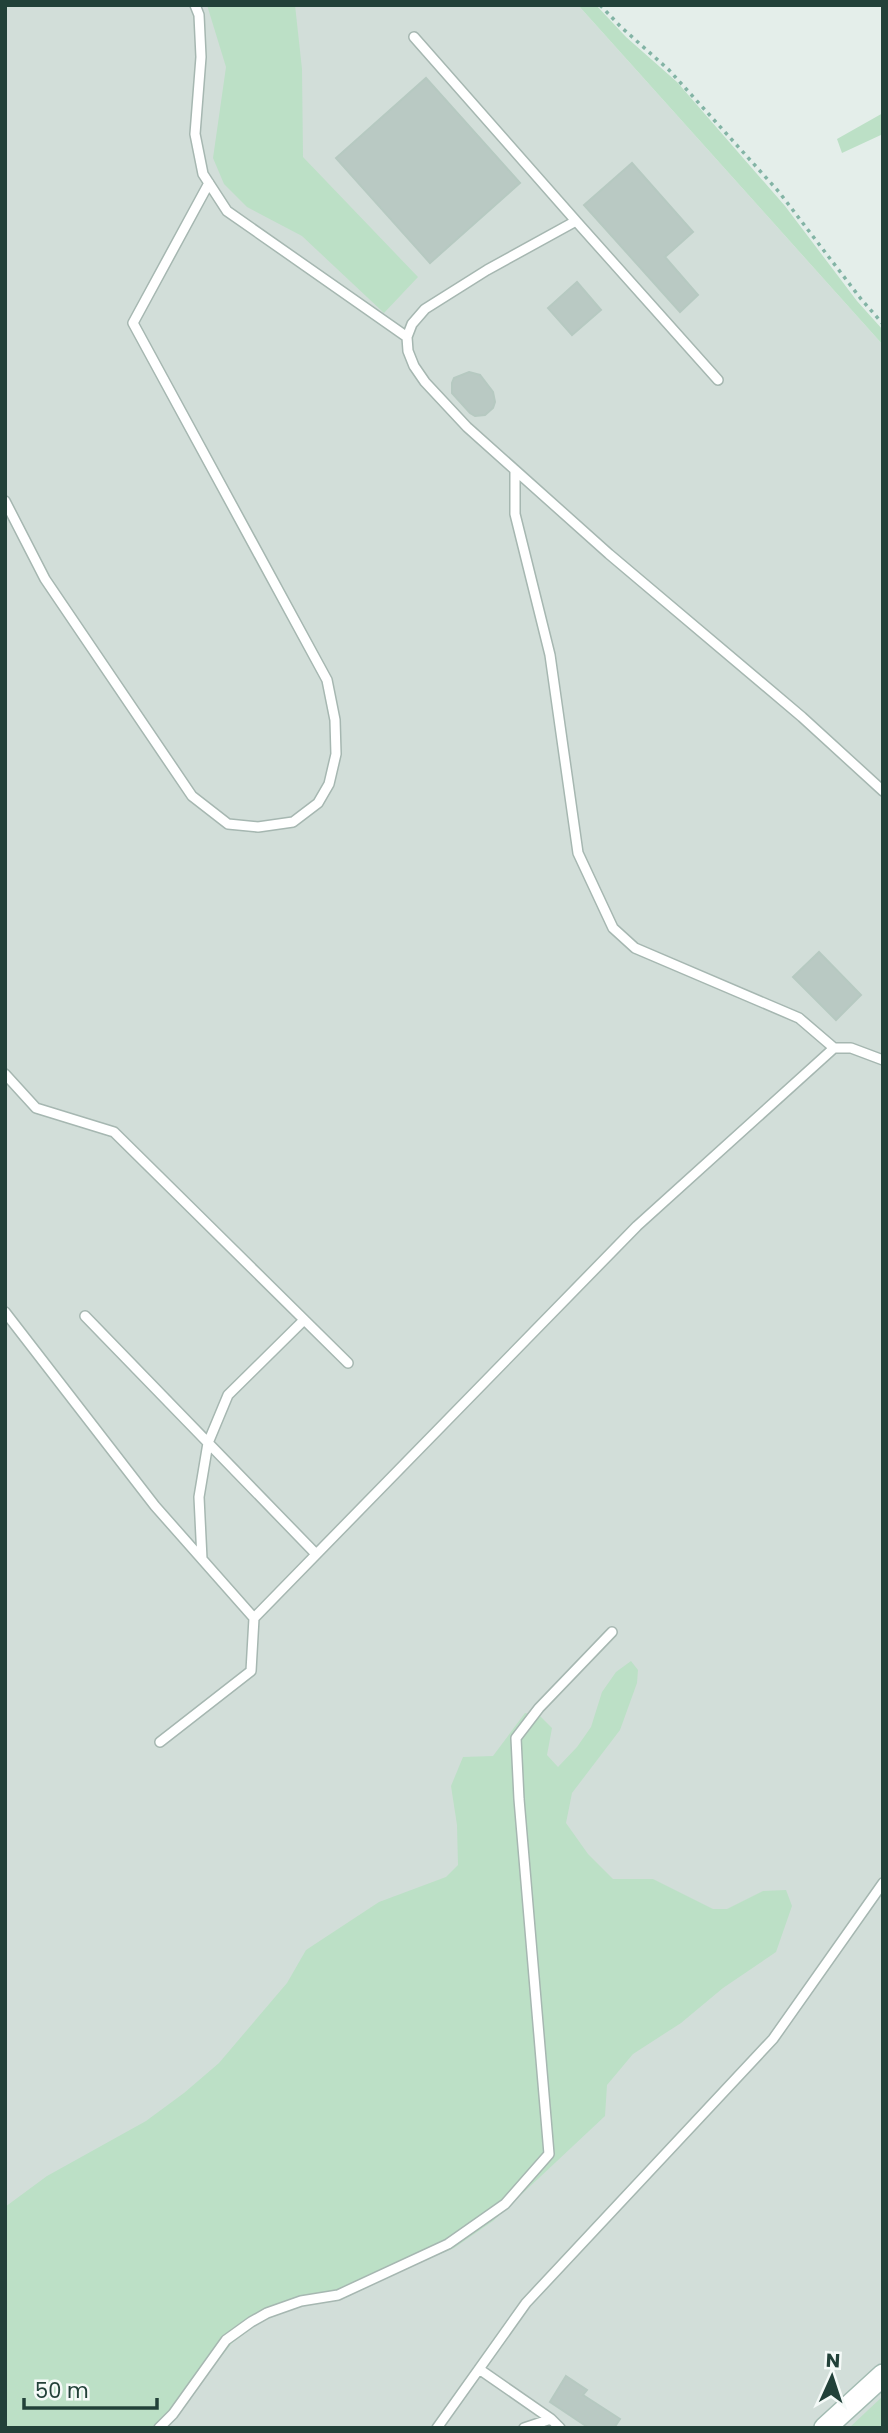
<svg xmlns="http://www.w3.org/2000/svg" width="888" height="2433" font-family="Poppins,sans-serif">
	<style>
		.built { fill: #d2ded9 }
		.green { fill: #bce0c6 }
		.building { fill: #b9c9c3; stroke: #b6c9c1; stroke-width: 2 }
		.lines { fill: none; stroke-linecap: round; stroke-linejoin: round }
		.lane-casing { stroke: #a6b7b1; stroke-width: 12 }
		.secondary-casing { stroke: #a2bbb2; stroke-width: 24 }
		.path { stroke: #83b4a5; stroke-width: 3.5; stroke-dasharray: 3.5 5; stroke-linecap: butt }
		.lane { stroke: #fff; stroke-width: 9 }
		.secondary { stroke: #fff; stroke-width: 21 }
	</style>
	<rect width="100%" height="100%" fill="#e4eeea"/>
	<path class="built" d="M 5,5 L 578,5 L 883,345 L 883,2428 L 5,2428 Z"/>
	<path class="green" d="M 207,5 L 295,5 L 302,69 L 303,157 L 418,277 L 384,313 L 302,236 L 247,207 L 224,184 L 213,158 L 226,67 Z
		M 578,5 L 596,5 L 626,37 L 677,82 L 785,206 L 857,301 L 883,330 L 883,345 Z
		M 883,113 L 883,134 L 842,153 L 837,139 Z
		M 631,1661 L 638,1670 L 637,1683 L 620,1730 L 572,1793 L 566,1823 L 588,1854 L 613,1879 L 653,1879 L 713,1909 L 727,1909 L 763,1891 L 786,1890 L 792,1906 L 776,1952 L 723,1988 L 681,2023 L 633,2054 L 607,2085 L 605,2116 L 493,2221 L 454,2248 L 337,2299 L 301,2306 L 267,2317 L 232,2343 L 164,2428 L 5,2428 L 5,2207 L 47,2176 L 146,2121 L 184,2093 L 219,2063 L 287,1983 L 306,1950 L 379,1902 L 446,1877 L 458,1865 L 457,1825 L 451,1786 L 463,1757 L 493,1756 L 525,1713 L 540,1716 L 552,1728 L 547,1755 L 558,1767 L 577,1747 L 591,1727 L 602,1692 L 616,1672 Z
		M 883,2396 L 883,2428 L 849,2428 Z"/>
	<path class="building" d="M 426,78 L 520,183 L 430,263 L 336,158 Z
		M 632,163 L 693,232 L 665,257 L 698,295 L 680,312 L 584,205 Z
		M 577,282 L 601,310 L 572,335 L 548,308 Z
		M 469,372 L 480,375 L 493,392 L 495,402 L 493,408 L 485,415 L 475,416 L 470,413 L 452,393 L 452,383 L 454,378 Z
		M 819,952 L 861,995 L 836,1020 L 793,977 Z
		M 566,2376 L 587,2390 L 583,2395 L 620,2419 L 614,2428 L 589,2428 L 550,2402 Z"/>
	<g class="lines">
		<defs>
			<path id="lane" d="M 195,5 L 199,15 L 201,57 L 195,134 L 203,174 L 227,211 L 407,337
				M 414,37 L 576,221
				M 718,380 L 576,221 L 487,270 L 425,309 L 412,324 L 407,337 L 408,351 L 414,366 L 425,382 L 467,427 L 609,554 L 802,717 L 883,791
				M 515,470 L 515,514 L 550,655 L 578,853 L 613,928 L 635,948 L 799,1018 L 834,1048
				M 5,501 L 45,579 L 192,796 L 228,824 L 258,827 L 293,822 L 318,803 L 329,784 L 336,754 L 335,720 L 327,680 L 133,323 L 209,183
				M 5,1074 L 36,1108 L 114,1132 L 348,1363
				M 5,1312 L 155,1506 L 254,1618
				M 85,1316 L 316,1554
				M 202,1559 L 199,1497 L 208,1443 L 228,1395 L 304,1320
				M 160,1742 L 251,1671 L 254,1618 L 637,1226 L 834,1048 L 851,1048 L 883,1060
				M 479,2369 L 551,2419
				M 159,2428 L 173,2414 L 226,2340 L 251,2322 L 267,2313 L 301,2301 L 338,2295 L 448,2244 L 505,2204 L 549,2154 L 519,1799 L 516,1738 L 539,1708 L 612,1632
				M 437,2428 L 526,2303 L 773,2039 L 883,1883
				M 524,2428 L 551,2419 L 560,2428"/>
			<path id="secondary" d="M 825,2428 L 883,2375"/>
		</defs>
		<use href="#lane" class="lane-casing"/>
		<use href="#secondary" class="secondary-casing"/>
		<path class="path" d="M 600,5 L 621,27 L 669,70 L 779,192 L 861,299 L 883,324"/>
		<use href="#lane" class="lane"/>
		<use href="#secondary" class="secondary"/>
	</g>
	<rect width="888" height="2433" fill="none" stroke="#224139" stroke-width="14"/>
	<g transform="translate(832 2377) rotate(3)" stroke="#f5faf8" stroke-width="5" paint-order="stroke">
	<path d="M0-5L12 26L0 18L-12 26Z" fill="#224139"/>
	<text y="-10" font-size="19" font-weight="bold" text-anchor="middle" fill="#224139">N</text>
	</g>
	<path d="M24 2398v10h133v-10" fill="none" stroke="#224139" stroke-width="3.5"/>
	<text x="35" y="2398" font-size="21" fill="#224139" stroke="#f5faf8" stroke-width="5" paint-order="stroke">50 m</text>
</svg>
